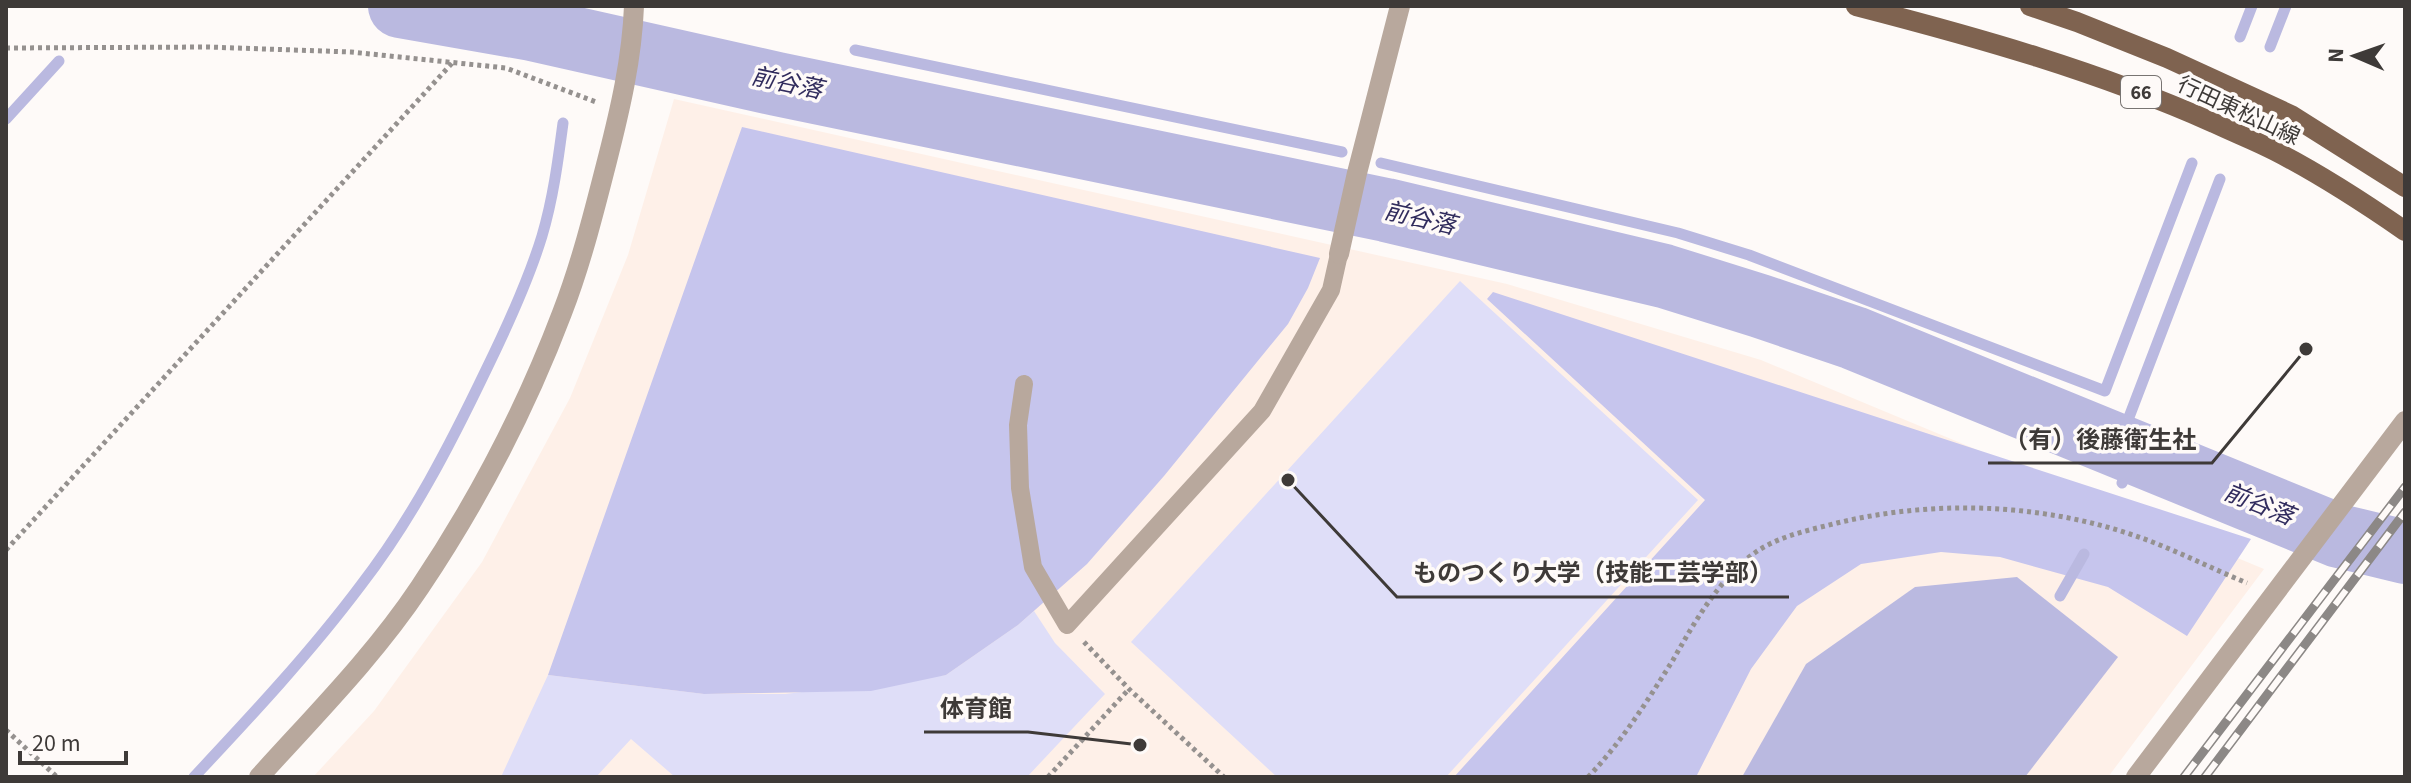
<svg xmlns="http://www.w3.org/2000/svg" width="2411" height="783" font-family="'Source Sans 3','Noto Sans JP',sans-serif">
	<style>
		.built { fill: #fef0e8 }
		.green { fill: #dfdef8 }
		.forest { fill: #c6c5ed }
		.water { fill: #bab9e0 }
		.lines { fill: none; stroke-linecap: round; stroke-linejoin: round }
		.stream { stroke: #bab9e0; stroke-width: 11 }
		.river { stroke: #bab9e0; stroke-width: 64 }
		.path { stroke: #95918f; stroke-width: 5; stroke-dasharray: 4 4; stroke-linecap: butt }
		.service { stroke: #b8a89d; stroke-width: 18 }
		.minor { stroke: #b8a89d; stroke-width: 20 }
		.tertiary { stroke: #b8a89d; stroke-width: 20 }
		.primary { stroke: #7f6350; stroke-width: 20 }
		.rail-casing { stroke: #8c8886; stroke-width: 9 }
		.rail { stroke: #fefaf8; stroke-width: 6; stroke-dasharray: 18; stroke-linecap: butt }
		.labels { text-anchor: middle; stroke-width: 7; stroke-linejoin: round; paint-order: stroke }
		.shield { fill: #fefaf8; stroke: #787472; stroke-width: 2 }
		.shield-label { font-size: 20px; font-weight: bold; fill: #3e3a38 }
		.street-label { font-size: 22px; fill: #3e3a38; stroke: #fefaf8 }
		.water-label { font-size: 24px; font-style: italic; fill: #312c5d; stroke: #fefaf8 }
		.leader { fill: none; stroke: #3e3a38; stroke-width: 3 }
		.callout-dot { fill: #3e3a38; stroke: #fefaf8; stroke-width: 3 }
		.callout-label { font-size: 24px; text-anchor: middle; font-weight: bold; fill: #3e3a38; stroke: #fefaf8; stroke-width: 7; stroke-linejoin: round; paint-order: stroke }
	</style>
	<rect width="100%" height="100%" fill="#fefaf8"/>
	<path class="built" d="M 674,99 L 1507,284 L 1761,360 L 2264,569 L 2108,777 L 313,777 L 374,711 L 482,562 L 570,398 L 628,255 Z"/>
	<path class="green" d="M 1460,281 L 1698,500 L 1446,777 L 1277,777 L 1131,642 Z
		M 1034,611 L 1055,643 L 1105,694 L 1027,777 L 675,777 L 631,739 L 596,777 L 501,777 L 548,675 L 704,694 L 785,694 L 946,675 L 1018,625 Z"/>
	<path class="forest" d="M 742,127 L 1320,258 L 1308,288 L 1288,324 L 1164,476 L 1087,564 L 1018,625 L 946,675 L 871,691 L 704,694 L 548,675 Z
		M 1493,292 L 2251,539 L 2187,636 L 2108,587 L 2000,557 L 1941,552 L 1861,564 L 1797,606 L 1751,669 L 1696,777 L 1454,777 L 1705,500 L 1487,299 Z"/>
	<path class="water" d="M 2017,577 L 2118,657 L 2025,777 L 1742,777 L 1806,664 L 1915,587 Z"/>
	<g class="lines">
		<path class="stream" d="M 2240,37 L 2252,6
			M 2270,47 L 2286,6
			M 855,50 L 1342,152
			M 567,59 L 569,37
			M 6,119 L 59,61
			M 1381,163 L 1678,233 L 1749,255 L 2105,391 L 2192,163
			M 2118,446 L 2220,179
			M 2122,483 L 2136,454
			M 2060,596 L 2084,554
			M 194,777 C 252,715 310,653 361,585 C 412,519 450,445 486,370 C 507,327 528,282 542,236 C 553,199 558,161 563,123"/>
		<path class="river" d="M 400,6 L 532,29 L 777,84 L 1386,210 L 1664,276 L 1760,306 L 1854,338 L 2339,536 L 2405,552"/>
		<path class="path" d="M 6,48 L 208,47 L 351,52 L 506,68 L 596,102
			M 6,550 L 454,61
			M 1084,642 L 1129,689 L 1224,777
			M 6,730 L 57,777
			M 1048,777 L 1129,689
			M 1588,777 C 1621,743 1648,700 1673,660 C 1694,623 1715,586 1748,558 C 1773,537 1806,531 1837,523 C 1932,500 2036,503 2130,534 C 2170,547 2208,567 2247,583"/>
		<path class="service" d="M 1024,384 L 1018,425 L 1020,488 L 1033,567 L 1067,625 L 1262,411 L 1331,290 L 1339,254"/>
		<path class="minor" d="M 1339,254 L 1357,173 L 1400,6
			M 2136,777 L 2405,421"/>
		<path class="tertiary" d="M 259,777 C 314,716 374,656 420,587 C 477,502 526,408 562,313 C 581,264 594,212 607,161 C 620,110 632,59 634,6"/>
		<path class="primary" d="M 1856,6 C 1980,38 2097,71 2214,123 C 2235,133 2256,141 2275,151 C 2320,174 2363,202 2405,231
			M 2030,6 L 2077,22 L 2167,58 L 2291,115 L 2405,187"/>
		<defs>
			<path id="rail" d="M 2184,777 L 2405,487
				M 2205,777 L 2405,512"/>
		</defs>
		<use href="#rail" class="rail-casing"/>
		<use href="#rail" class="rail"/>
	</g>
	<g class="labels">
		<rect class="shield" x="2121" y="76" width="40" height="32" rx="6"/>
		<g class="shield-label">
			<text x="2141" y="99">66</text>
		</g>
		<g class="street-label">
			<text transform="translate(2239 110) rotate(25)" y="8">行田東松山線</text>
		</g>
		<g class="water-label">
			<text transform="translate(787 83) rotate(12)" y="8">前谷落</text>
			<text transform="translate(1420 218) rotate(13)" y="8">前谷落</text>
			<text transform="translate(2259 504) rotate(22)" y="8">前谷落</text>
		</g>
	</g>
	<path class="leader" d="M2306 349L2212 463H1988M1288 480L1397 597H1789M1140 745L1028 732H924"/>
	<g class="callout-dot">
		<circle cx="2306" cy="349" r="8"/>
		<circle cx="1288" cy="480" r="8"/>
		<circle cx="1140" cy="745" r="8"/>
	</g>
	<g class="callout-label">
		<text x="2100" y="448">（有）後藤衛生社</text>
		<text x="1593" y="581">ものつくり大学（技能工芸学部）</text>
		<text x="976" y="717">体育館</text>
	</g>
	<rect width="2411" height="783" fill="none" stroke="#3e3a38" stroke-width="16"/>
	<g transform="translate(2355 56) rotate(272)" stroke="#fefaf8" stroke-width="6" paint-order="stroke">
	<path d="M0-6L14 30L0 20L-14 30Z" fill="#3e3a38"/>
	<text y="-12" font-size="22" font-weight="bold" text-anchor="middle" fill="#3e3a38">N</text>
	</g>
	<path d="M20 751v12h106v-12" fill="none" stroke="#3e3a38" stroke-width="4"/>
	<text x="32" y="751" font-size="24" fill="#3e3a38" stroke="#fefaf8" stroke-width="6" paint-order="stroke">20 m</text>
</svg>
